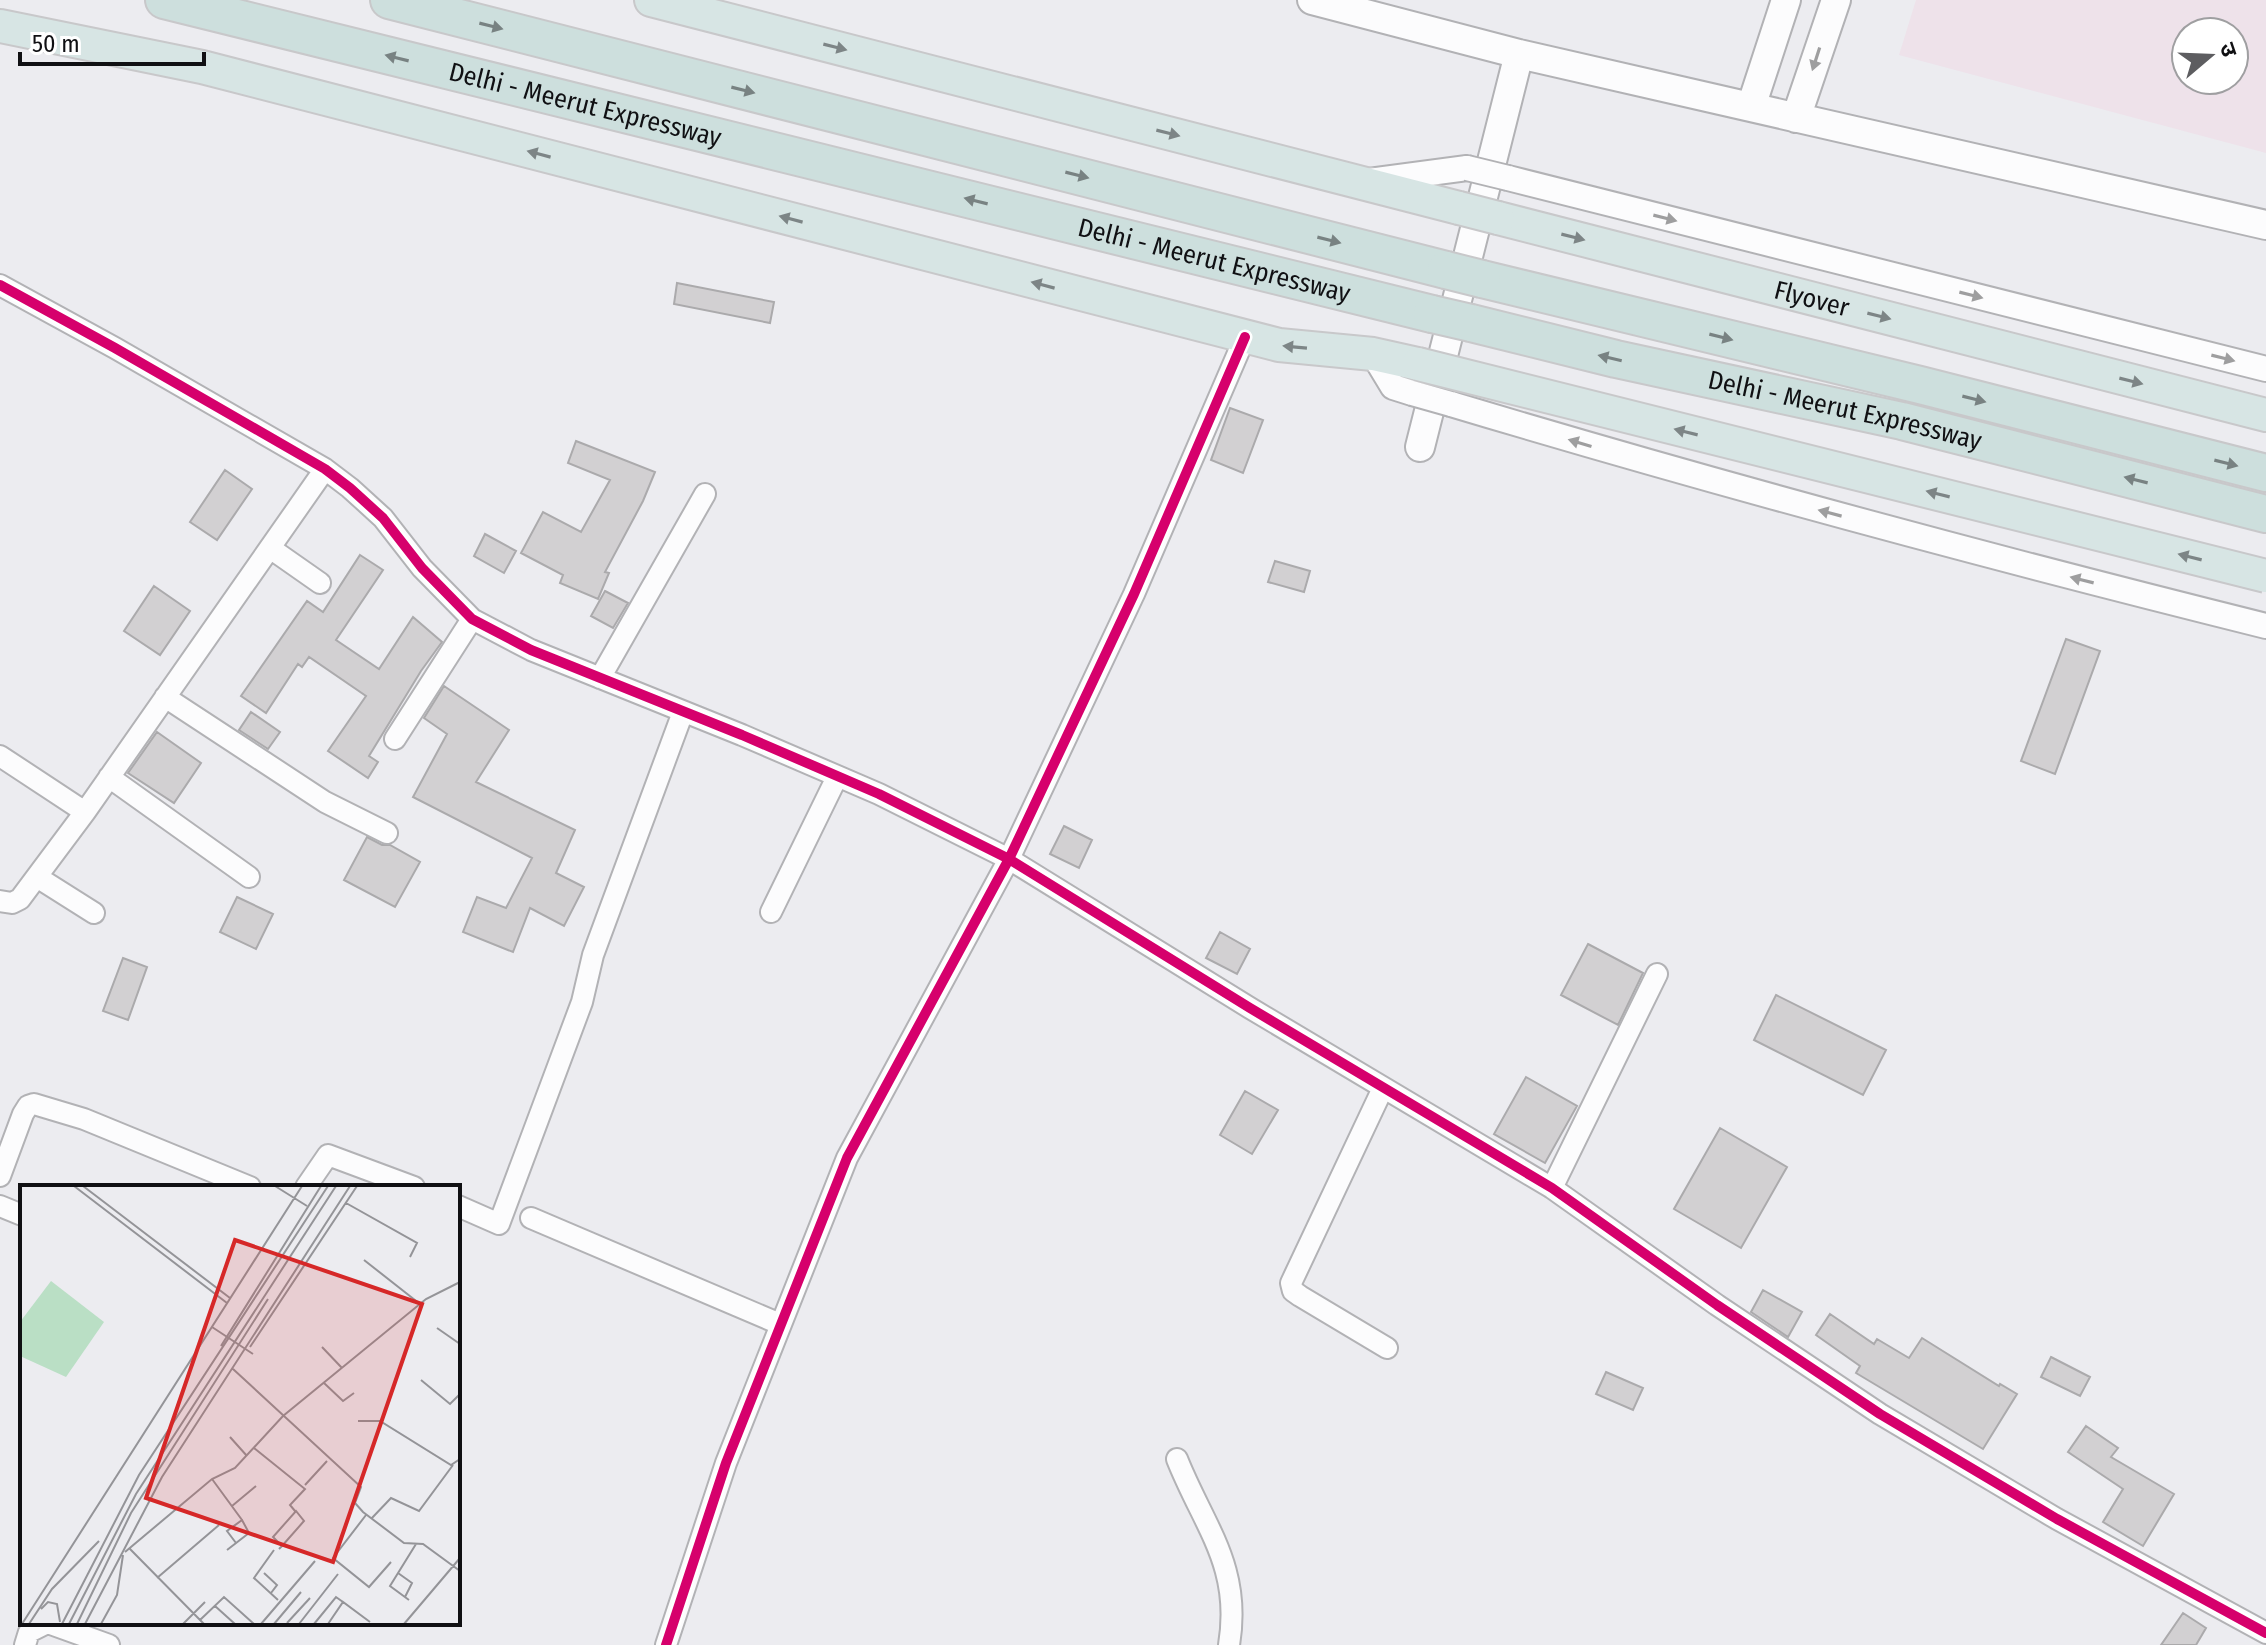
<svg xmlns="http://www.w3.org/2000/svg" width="2266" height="1645" font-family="'Fira Sans Condensed','Noto Sans Devanagari',sans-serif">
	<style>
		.industrial { fill: #eee2ea; fill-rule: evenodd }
		.building { fill: #d2d0d2; stroke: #abaaac; stroke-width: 2 }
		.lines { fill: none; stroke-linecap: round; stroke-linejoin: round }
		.minor-casing { stroke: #b2b2b5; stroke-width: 24 }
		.tertiary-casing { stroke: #b2b2b5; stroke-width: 28 }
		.secondary-casing { stroke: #b2b2b5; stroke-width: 32 }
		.trunk-casing { stroke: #c8c8ca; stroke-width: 36 }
		.motorway-casing { stroke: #c8c8ca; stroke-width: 40 }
		.minor { stroke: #fcfcfd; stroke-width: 20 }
		.tertiary { stroke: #fcfcfd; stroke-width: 24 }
		.secondary { stroke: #fcfcfd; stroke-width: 28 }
		.trunk { stroke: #d7e5e4; stroke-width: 32 }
		.motorway { stroke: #cddfdd; stroke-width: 36 }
		.tertiary-bridge-casing { stroke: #b2b2b5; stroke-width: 28; stroke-linecap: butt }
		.trunk-bridge-casing { stroke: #c8c8ca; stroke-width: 36; stroke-linecap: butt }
		.motorway-bridge-casing { stroke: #c8c8ca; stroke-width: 40; stroke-linecap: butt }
		.tertiary-bridge { stroke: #fcfcfd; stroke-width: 24 }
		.trunk-bridge { stroke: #d7e5e4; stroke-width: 32 }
		.motorway-bridge { stroke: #cddfdd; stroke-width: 36 }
		.cycleway-casing { stroke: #fff; stroke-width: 15 }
		.cycleway { stroke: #d6006c; stroke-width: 10 }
		.oneway { fill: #788282 }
		.oneway2 { fill: #7d8586 }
		.oneway3 { fill: #9e9e9f }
		.labels { text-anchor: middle; stroke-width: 6; stroke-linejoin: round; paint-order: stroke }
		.street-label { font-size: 26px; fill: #101013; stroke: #fff }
		.inset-road { fill: none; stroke: #949498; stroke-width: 2 }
		.view { fill: #d62828; fill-opacity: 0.15; stroke: #d62828; stroke-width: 4 }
		.inset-edge { fill: none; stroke: #101013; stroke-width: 4 }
	</style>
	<rect width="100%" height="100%" fill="#ececf0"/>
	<path class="industrial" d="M 1916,0 L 2266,0 L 2266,153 L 1899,55 ZM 2186,32 L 2234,32 L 2234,80 L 2186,80 Z"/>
	<path class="building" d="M 677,283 L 774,302 L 770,323 L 674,304 Z
		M 1230,408 L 1263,420 L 1243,473 L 1211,460 Z
		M 576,441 L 655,472 L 643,501 L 605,572 L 609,573 L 598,599 L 560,583 L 563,575 L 521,553 L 543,512 L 581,532 L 610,480 L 568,463 Z
		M 225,470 L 252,489 L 217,540 L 190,522 Z
		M 485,534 L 516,551 L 504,573 L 474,556 Z
		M 360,555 L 383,570 L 336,640 L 379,669 L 413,617 L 442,642 L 421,671 L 369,756 L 378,762 L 368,778 L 328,751 L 366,696 L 309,657 L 302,667 L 298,664 L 266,713 L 241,696 L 307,601 L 323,612 Z
		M 1275,561 L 1310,571 L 1304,592 L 1268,582 Z
		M 154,586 L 190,611 L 160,655 L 124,631 Z
		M 605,591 L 628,603 L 613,628 L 591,616 Z
		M 2066,639 L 2100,651 L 2055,774 L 2021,761 Z
		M 444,686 L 509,730 L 476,782 L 575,830 L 556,873 L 584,887 L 564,926 L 530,908 L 513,952 L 463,932 L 477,897 L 506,908 L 532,858 L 413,797 L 447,734 L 424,718 Z
		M 251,712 L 280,732 L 268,749 L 239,730 Z
		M 157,732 L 201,763 L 174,803 L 128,773 Z
		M 1064,826 L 1092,840 L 1079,868 L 1050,854 Z
		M 367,837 L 382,845 L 390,845 L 420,862 L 395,907 L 344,880 Z
		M 237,897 L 273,914 L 256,949 L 220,932 Z
		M 1220,932 L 1250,949 L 1237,974 L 1206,958 Z
		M 1588,944 L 1643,973 L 1618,1025 L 1561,995 Z
		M 123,958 L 147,967 L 128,1020 L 103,1011 Z
		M 1776,995 L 1886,1050 L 1863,1095 L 1754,1040 Z
		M 1526,1077 L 1577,1106 L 1545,1163 L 1494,1134 Z
		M 1245,1091 L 1278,1110 L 1252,1154 L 1220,1135 Z
		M 1720,1128 L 1787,1167 L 1741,1248 L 1674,1209 Z
		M 1763,1290 L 1802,1312 L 1788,1337 L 1751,1312 Z
		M 1830,1314 L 1874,1344 L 1877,1339 L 1909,1358 L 1922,1338 L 1999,1386 L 2000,1384 L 2017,1394 L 1983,1449 L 1856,1373 L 1860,1366 L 1816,1335 Z
		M 2051,1357 L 2090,1377 L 2080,1396 L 2041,1377 Z
		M 1606,1372 L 1643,1388 L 1633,1410 L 1596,1394 Z
		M 2086,1426 L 2118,1448 L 2111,1457 L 2174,1494 L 2143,1546 L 2103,1522 L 2123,1489 L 2068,1452 Z
		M 2183,1613 L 2206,1628 L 2196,1645 L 2161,1645 Z"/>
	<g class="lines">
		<defs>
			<path id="minor" d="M 0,285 L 115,348 L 325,469 L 350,488 L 383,518 L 422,568 L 472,619 L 531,650 L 742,735 L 879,794 L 1009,859 L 1250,1008 L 1552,1188 L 1717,1305 L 1880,1414 L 2057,1519 L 2266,1633
				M 270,548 L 320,583
				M 600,678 L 705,494
				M 165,697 L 325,802 L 387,833
				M 395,739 L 472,619
				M 0,756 L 85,812 L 325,469
				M 109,777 L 249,877
				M 37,877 L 94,913
				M 0,901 L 12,903 L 20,899 L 85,812
				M 771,912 L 837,777
				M 1383,1088 L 1291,1283 L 1293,1291 L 1300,1296 L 1387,1348
				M 0,1176 L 23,1114 L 28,1106 L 34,1104 L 84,1119 L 250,1187
				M 306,1187 L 328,1155 L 414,1187
				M 1552,1188 L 1657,974
				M 0,1206 L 22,1215
				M 458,1206 L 499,1224 L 582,1002 L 593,955 L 683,712
				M 531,1218 L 780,1324
				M 1177,1459 C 1204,1527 1242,1566 1229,1645
				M 48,1623 L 109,1645
				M 25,1645 L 29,1632 L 47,1623
				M 666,1645 L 726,1463 L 847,1158 L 1009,859 L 1134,594 L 1245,337"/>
			<path id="tertiary" d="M 1508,178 L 2266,369
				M 1369,181 L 1467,168
				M 1373,354 L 1393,387 L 1412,393
				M 1451,404 C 1721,485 1993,558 2266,626"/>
			<path id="secondary" d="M 1312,0 L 1519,54 L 2266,225
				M 1751,107 L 1786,0
				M 1796,118 L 1836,0
				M 1420,447 L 1519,54"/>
			<g id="trunk">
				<path d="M 651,0 L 1459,208"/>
				<path d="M 0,26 L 202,67 L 1279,345 L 1373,354 L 1418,364"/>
				<path id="s1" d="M 1498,218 L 2266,415"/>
			</g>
			<g id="motorway">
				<path id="s2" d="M 164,0 L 1432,314"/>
				<path d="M 389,0 L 1446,270"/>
				<path d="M 1482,279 L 1920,385 L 2266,473"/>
				<path id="s3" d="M 1471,323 L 1616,359 L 1902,421 L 2266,514"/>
			</g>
		</defs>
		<use href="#minor" class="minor-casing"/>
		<use href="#tertiary" class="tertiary-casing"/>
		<use href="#secondary" class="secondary-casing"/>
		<use href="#trunk" class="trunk-casing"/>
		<use href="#motorway" class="motorway-casing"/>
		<use href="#minor" class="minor"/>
		<use href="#tertiary" class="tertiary"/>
		<use href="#secondary" class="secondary"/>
		<use href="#trunk" class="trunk"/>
		<use href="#motorway" class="motorway"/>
		<defs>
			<path id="tertiary-bridge" d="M 1467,168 L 1508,178
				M 1412,393 L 1451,404"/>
			<path id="trunk-bridge" d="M 1459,208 L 1498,218
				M 1418,364 L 2266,576"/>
			<path id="motorway-bridge" d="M 1446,270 L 1482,279
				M 1432,314 L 1471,323"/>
		</defs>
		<use href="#tertiary-bridge" class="tertiary-bridge-casing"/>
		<use href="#trunk-bridge" class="trunk-bridge-casing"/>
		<use href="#motorway-bridge" class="motorway-bridge-casing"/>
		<use href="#tertiary-bridge" class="tertiary-bridge"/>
		<use href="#trunk-bridge" class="trunk-bridge"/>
		<use href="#motorway-bridge" class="motorway-bridge"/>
		<defs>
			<path id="cycleway" d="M 0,285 L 115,348 L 325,469 L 350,488 L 383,518 L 422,568 L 472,619 L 531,650 L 742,735 L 879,794 L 1009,859 L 1250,1008 L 1552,1188 L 1717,1305 L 1880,1414 L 2057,1519 L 2266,1633
				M 666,1645 L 726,1463 L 847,1158 L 1009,859 L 1134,594 L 1245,337"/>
		</defs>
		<use href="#cycleway" class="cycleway-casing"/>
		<use href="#cycleway" class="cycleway"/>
	</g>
	<defs><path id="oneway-solid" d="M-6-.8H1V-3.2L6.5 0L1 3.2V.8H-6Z" transform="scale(2)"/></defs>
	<g class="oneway">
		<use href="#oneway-solid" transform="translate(491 26) rotate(14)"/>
		<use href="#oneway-solid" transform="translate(397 58) rotate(-166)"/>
		<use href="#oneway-solid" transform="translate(743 90) rotate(14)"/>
		<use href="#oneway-solid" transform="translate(1077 175) rotate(14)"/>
		<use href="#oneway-solid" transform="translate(976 201) rotate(-166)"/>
		<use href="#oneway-solid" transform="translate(1329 240) rotate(14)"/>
		<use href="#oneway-solid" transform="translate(1721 337) rotate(14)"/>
		<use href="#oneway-solid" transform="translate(1610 358) rotate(-167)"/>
		<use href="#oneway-solid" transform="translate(1974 399) rotate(14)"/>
		<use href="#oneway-solid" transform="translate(2226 463) rotate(14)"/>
		<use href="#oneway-solid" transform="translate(2136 480) rotate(-166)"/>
	</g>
	<g class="oneway2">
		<use href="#oneway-solid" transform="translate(835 47) rotate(14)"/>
		<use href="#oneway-solid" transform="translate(1168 133) rotate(14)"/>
		<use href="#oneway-solid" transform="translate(539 154) rotate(-165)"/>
		<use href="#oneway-solid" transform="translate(791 219) rotate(-165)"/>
		<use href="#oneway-solid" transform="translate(1573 237) rotate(14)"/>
		<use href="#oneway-solid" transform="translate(1043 285) rotate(-165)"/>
		<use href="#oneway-solid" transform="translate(1879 316) rotate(14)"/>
		<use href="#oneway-solid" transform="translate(1295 347) rotate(-175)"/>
		<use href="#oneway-solid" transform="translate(2131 381) rotate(14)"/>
		<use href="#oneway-solid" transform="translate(1686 432) rotate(-166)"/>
		<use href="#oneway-solid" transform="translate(1938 494) rotate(-166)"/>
		<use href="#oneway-solid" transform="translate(2190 557) rotate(-166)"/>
	</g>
	<g class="oneway3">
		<use href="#oneway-solid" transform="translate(1816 59) rotate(108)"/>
		<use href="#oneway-solid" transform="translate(1665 218) rotate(14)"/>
		<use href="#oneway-solid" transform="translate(1971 295) rotate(14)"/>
		<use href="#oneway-solid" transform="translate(2223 358) rotate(14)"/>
		<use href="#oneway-solid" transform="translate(1580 443) rotate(-163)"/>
		<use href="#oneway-solid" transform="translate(1830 513) rotate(-165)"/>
		<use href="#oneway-solid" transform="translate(2082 580) rotate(-166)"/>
	</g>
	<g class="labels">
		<g class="street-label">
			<text dy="9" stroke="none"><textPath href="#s2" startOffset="434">Delhi - Meerut Expressway</textPath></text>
			<text dy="9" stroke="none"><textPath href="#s2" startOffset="1082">Delhi - Meerut Expressway</textPath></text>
			<text dy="9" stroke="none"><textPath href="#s1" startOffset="324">Flyover</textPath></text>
			<text dy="9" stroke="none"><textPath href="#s3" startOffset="384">Delhi - Meerut Expressway</textPath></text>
		</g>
	</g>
	<g transform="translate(20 1185)">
		<rect width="440" height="440" fill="#ececf0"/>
		<path d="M 31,96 L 84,137 L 46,192 L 0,171 L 0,137 Z" fill="#badfc5"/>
		<path class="inset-road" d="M 54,1 L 207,118M 63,1 L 210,113M 255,1 L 287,21M 326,18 L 397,58 L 390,72M 344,75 L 400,119M 192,142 L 233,169M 417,143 L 440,159M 201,161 L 301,1M 230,162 L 337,1M 302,162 L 322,183M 213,184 L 341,302 L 335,318 L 343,327 L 384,358 L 403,359 L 440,386M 401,195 L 430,219 L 440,209M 304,198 L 323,216 L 334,208M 338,236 L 360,236 L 431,280 L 440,274M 210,252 L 227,271M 234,263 L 285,304 L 270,320 L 275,326M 192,294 L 222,335 L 207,346 L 216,358M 285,300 L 307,276M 212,321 L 236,301M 346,330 L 313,373 L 349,402 L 371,377M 351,334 L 371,313 L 399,326 L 433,280M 110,364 L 184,439M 259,364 L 262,361 L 284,336 L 276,326 L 253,352 L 262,361M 207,365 L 229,348 L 222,335M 254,365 L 234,393 L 258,415M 105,367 L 192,294 L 215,283 L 263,231 L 406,114 L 440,97M 244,388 L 257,400 L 251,408M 378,388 L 392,398 L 385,412M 137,393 L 199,340M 389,415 L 370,401 L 396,359M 195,421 L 215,439M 21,424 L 28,417 L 37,419 L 40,437M 180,435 L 204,412 L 234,439M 267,438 L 290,413M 2,439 L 282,1M 9,439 L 32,404 L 79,356M 42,439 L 119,290 L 308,1M 49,439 L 116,309 L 316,1M 57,439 L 111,328 L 248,114M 65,439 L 142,292 L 330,1M 81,439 L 97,410 L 103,370M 163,439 L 185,417M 241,439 L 295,376M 254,439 L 281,407M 279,439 L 318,389M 294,439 L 316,412 L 323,417M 308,439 L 323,417 L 350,437M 384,439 L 440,373"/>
		<path class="view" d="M 215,55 L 402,119 L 313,377 L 126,313 Z"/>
		<rect width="440" height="440" class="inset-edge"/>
	</g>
	<g transform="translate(2210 56) rotate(71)"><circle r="38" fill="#ffffff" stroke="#9f9fa1" stroke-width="2"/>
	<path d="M0-6L14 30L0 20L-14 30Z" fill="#5d5d60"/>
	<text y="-12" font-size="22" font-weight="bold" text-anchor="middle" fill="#101013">उ</text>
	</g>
	<path d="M20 52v12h184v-12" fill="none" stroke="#101013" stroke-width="4"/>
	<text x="32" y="52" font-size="24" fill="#101013" stroke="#ffffff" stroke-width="6" paint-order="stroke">50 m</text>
</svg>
